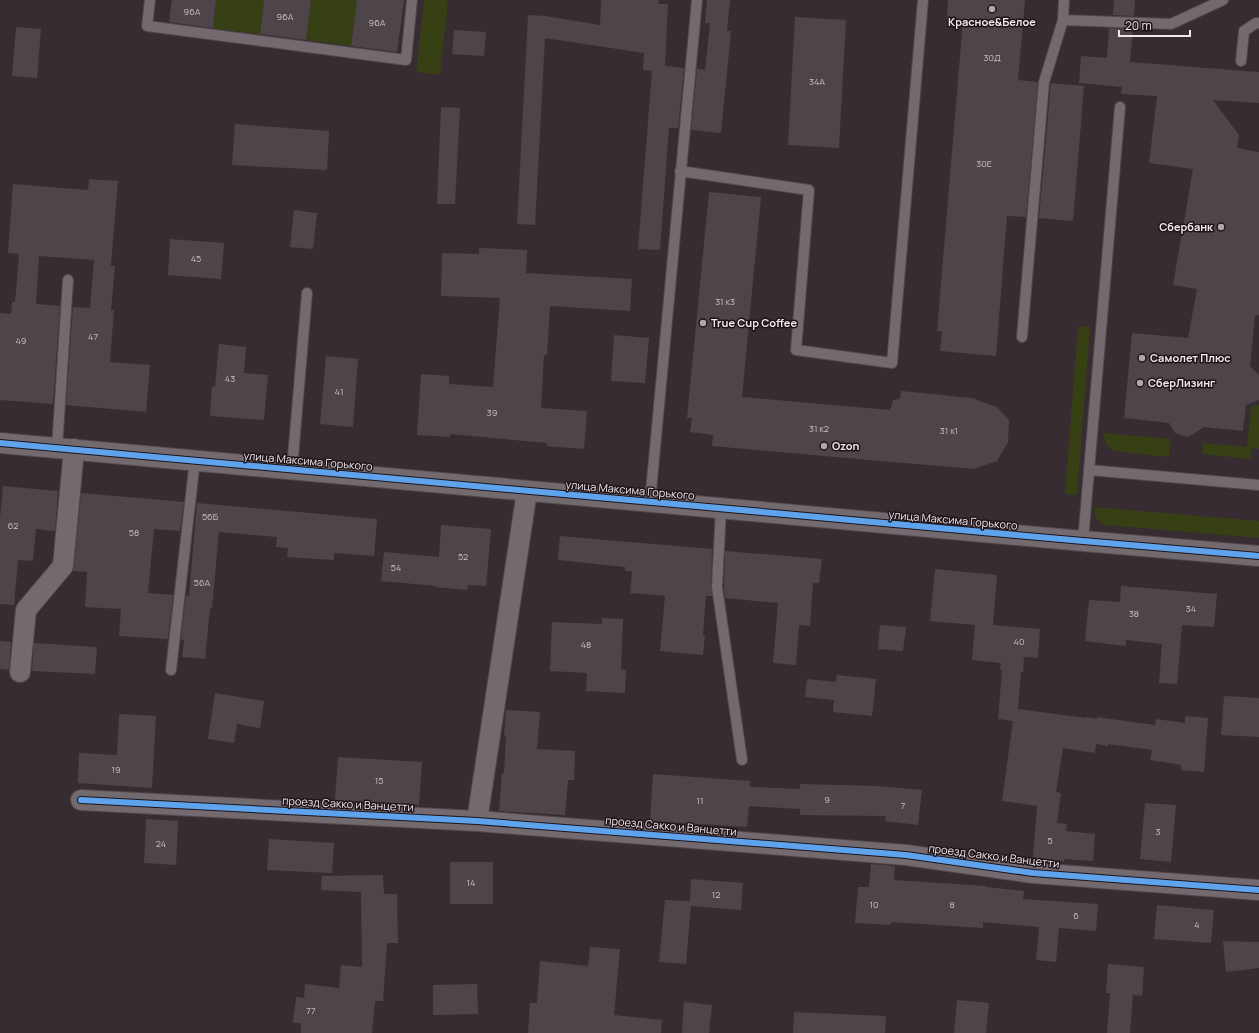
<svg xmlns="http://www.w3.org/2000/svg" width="1259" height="1033" font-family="Manrope,sans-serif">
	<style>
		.green { fill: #373f15 }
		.building { fill: #4e454a }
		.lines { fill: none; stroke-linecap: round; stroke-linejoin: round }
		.lane-casing { stroke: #51484d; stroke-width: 12 }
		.street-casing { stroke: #51484d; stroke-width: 22 }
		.lane { stroke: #726a6e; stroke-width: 10 }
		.street { stroke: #726a6e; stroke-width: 20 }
		.cycleway-casing { stroke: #1d1419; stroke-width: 8 }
		.cycleway { stroke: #60a3ed; stroke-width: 6 }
		.poi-dot { fill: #b1a6ac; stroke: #1d1419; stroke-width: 1.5 }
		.labels { text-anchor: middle; stroke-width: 3; stroke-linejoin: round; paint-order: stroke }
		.number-label { font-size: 9px; fill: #cabec4 }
		.poi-label { font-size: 11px; font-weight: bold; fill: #f3e7ed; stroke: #1d1419; text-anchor: start }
		.street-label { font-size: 11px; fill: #f3e7ed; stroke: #1d1419 }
	</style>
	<rect width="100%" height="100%" fill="#372c32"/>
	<path class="green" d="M 216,0 L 264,0 L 260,34 L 213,29 Z
		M 311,0 L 357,0 L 351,46 L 306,40 Z
		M 424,0 L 448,0 L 440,75 L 416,72 Z
		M 1078,326 L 1090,327 L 1077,495 L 1065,494 Z
		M 1259,404 L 1259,449 L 1252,448 L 1250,459 L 1202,454 L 1203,443 L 1247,447 L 1251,407 Z
		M 1103,433 L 1171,439 L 1169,457 L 1114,451 C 1106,446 1105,442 1103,433 Z
		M 1094,507 L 1259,521 L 1259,538 L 1105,525 C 1097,522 1095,516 1094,507 Z"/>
	<path class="building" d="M 172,0 L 216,0 L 213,28 L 169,22 Z
		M 264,0 L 311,0 L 306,40 L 260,34 Z
		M 357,0 L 404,0 L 397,52 L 351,46 Z
		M 601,0 L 659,0 L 658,4 L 668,4 L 665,66 L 684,68 L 678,128 L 669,128 L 660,250 L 638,249 L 652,71 L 643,70 L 644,53 L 545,38 L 535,225 L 517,224 L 528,15 L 546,16 L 600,25 Z
		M 707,0 L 730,0 L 727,31 L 731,31 L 721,133 L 691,130 L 697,69 L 705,70 L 710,23 L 705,23 Z
		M 948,0 L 1025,0 L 1018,80 L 1038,82 L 1026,217 L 1007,216 L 996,356 L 940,351 L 942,331 L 937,331 L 963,21 L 947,20 Z
		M 1114,0 L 1135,0 L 1134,16 L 1113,15 Z
		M 795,17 L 846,20 L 839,148 L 788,145 Z
		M 16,27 L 41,29 L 37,78 L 12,76 Z
		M 1109,28 L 1133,29 L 1130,62 L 1259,72 L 1259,103 L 1213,100 L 1239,135 L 1237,148 L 1259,152 L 1259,315 L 1255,315 L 1250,366 L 1259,375 L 1259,400 L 1246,405 L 1243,431 L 1204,427 L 1192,435 L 1187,437 L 1177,434 L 1174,431 L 1169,423 L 1124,418 L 1132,333 L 1188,338 L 1197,289 L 1173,285 L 1193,169 L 1149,163 L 1157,96 L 1121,94 L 1122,87 L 1079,83 L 1081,56 L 1107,58 Z
		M 454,30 L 486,32 L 484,56 L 452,54 Z
		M 1051,83 L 1084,86 L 1073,221 L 1039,218 Z
		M 441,107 L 460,108 L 455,204 L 437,204 Z
		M 235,124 L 329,131 L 327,170 L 232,165 Z
		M 89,179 L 118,181 L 111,266 L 115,266 L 111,310 L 114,310 L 110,362 L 150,365 L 146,412 L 66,405 L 73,307 L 90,308 L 94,260 L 39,256 L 36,304 L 60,306 L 53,404 L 0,400 L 0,313 L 11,314 L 12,302 L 15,302 L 19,254 L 8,253 L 13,184 L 88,190 Z
		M 709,192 L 761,197 L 742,397 L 890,410 L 893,400 L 900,399 L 901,391 L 972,398 L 997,407 L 1009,420 L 1008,442 L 997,461 L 973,469 L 745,449 L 712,446 L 713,435 L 690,432 L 692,418 L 687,418 Z
		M 294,210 L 317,213 L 313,249 L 290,247 Z
		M 170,239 L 224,243 L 221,279 L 168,275 Z
		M 479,248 L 527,250 L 526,273 L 632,279 L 630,311 L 550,306 L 547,355 L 544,355 L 541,408 L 587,411 L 584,449 L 547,446 L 547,443 L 450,434 L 450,437 L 417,435 L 421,374 L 449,376 L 449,384 L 493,387 L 500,298 L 441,296 L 442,253 L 479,254 Z
		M 614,335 L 649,338 L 645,383 L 611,381 Z
		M 219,344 L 246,347 L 244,373 L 268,375 L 264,420 L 210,416 L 212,386 L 215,387 Z
		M 326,356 L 358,359 L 353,427 L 320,424 Z
		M 3,486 L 58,491 L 55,531 L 36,529 L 33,561 L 18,560 L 14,605 L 0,604 L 0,518 Z
		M 81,493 L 184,502 L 180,531 L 154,529 L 148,593 L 173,595 L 168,639 L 119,636 L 121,609 L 85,607 L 87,572 L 73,571 L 74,567 Z
		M 197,503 L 377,519 L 374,556 L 334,553 L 334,560 L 287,557 L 288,548 L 276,547 L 277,537 L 219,532 L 212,608 L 210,608 L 205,659 L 182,657 L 184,640 L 181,639 L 186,595 L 189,596 Z
		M 441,525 L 491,529 L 486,586 L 468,585 L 467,590 L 436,587 L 436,586 L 381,581 L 384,552 L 439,557 Z
		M 560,536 L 712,549 L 711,587 L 712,596 L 706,596 L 703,635 L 705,635 L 703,655 L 660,651 L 665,596 L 630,593 L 632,571 L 625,571 L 625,567 L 558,560 Z
		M 725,551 L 822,559 L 819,583 L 813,583 L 810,626 L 799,625 L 796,665 L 773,663 L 778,603 L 725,598 L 724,587 Z
		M 935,569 L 997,575 L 993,625 L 1040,629 L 1038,658 L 1024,657 L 1023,672 L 1021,672 L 1018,709 L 1086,718 L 1087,717 L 1097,719 L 1097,717 L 1155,725 L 1156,719 L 1185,723 L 1185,716 L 1208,718 L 1204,772 L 1181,770 L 1181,765 L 1150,760 L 1152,750 L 1108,744 L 1108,746 L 1096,744 L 1095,753 L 1063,748 L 1056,792 L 1061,793 L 1057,823 L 1067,824 L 1066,831 L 1095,834 L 1093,861 L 1064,859 L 1064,861 L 1033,858 L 1037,806 L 1002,801 L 1013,721 L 998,719 L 1002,670 L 1000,670 L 1001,663 L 972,660 L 975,625 L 930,621 Z
		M 1121,586 L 1217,594 L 1214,627 L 1182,625 L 1177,684 L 1159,683 L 1162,644 L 1126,640 L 1126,646 L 1085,641 L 1089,600 L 1120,602 Z
		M 602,618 L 623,619 L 621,669 L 626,670 L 625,693 L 586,691 L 587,673 L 550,671 L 552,622 L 602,624 Z
		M 880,625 L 906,627 L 903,651 L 878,649 Z
		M 0,641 L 11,642 L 9,670 L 0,669 Z
		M 34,643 L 97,647 L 95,674 L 32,671 Z
		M 837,675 L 876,679 L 872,716 L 833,712 L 834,700 L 805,697 L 807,679 L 836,682 Z
		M 215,693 L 264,701 L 260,728 L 237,724 L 234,743 L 208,739 Z
		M 1224,696 L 1259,698 L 1259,737 L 1221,735 Z
		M 506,710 L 540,712 L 537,749 L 575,751 L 574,780 L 568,780 L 565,815 L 499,811 L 502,773 L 504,773 L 506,736 L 504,736 Z
		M 119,714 L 156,716 L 152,788 L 78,783 L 79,753 L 117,755 Z
		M 338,757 L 422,762 L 419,805 L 335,800 Z
		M 653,774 L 750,781 L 750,787 L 800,789 L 800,784 L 876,786 L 922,790 L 918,825 L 885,821 L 886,816 L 800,815 L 800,809 L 749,806 L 747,827 L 650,821 Z
		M 1145,803 L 1176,805 L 1171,862 L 1140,859 Z
		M 146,819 L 178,821 L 176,865 L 144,863 Z
		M 269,839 L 334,843 L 332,873 L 267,870 Z
		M 450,862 L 493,862 L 493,904 L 450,904 Z
		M 871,864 L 895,866 L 894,880 L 986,886 L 986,887 L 1024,891 L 1023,899 L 1098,904 L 1096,931 L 1059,928 L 1056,962 L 1036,960 L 1039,927 L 983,922 L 983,928 L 891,922 L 891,925 L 855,923 L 858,887 L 869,887 Z
		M 383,875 L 384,894 L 397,894 L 398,943 L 387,943 L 383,1001 L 375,1001 L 372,1033 L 301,1033 L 301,1023 L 293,1023 L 296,997 L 304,998 L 305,984 L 339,988 L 341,965 L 362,967 L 361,892 L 321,890 L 322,876 Z
		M 691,879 L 743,883 L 741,910 L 691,906 L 686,964 L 659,962 L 665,900 L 690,901 Z
		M 1157,905 L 1214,910 L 1211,943 L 1154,939 Z
		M 1223,941 L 1259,942 L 1259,968 L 1226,972 Z
		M 590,947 L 620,949 L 614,1015 L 662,1020 L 661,1033 L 528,1033 L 530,1003 L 537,1003 L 540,961 L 588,966 Z
		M 1108,964 L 1144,967 L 1142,996 L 1133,995 L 1130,1033 L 1107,1033 L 1110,993 L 1106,993 Z
		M 477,984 L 478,1014 L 433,1015 L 433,985 Z
		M 957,1000 L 989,1003 L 986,1033 L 954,1033 Z
		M 684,1002 L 712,1005 L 709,1033 L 682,1033 Z
		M 794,1012 L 886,1016 L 885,1033 L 793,1033 Z"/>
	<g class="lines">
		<defs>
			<path id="lane" d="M 150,0 L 147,26 L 406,60 L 412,0
				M 1064,0 L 1063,20 L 1171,24 L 1223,0
				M 1241,61 L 1244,31 L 1256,23 L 1259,23
				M 680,171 L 809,190 L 796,350 L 892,363 L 923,0
				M 1022,337 L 1044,82 L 1063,20
				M 57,448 L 68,280
				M 292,469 L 307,293
				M 1089,470 L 1259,485
				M 650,502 L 697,0
				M 721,508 L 717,587 L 742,760
				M 1083,541 L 1120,107
				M 171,670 L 195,460"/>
			<path id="street" d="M 0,443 L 1083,541 L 1259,556
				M 20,672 L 26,610 L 63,566 L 74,449
				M 81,800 L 477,821 L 906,855 L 1033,873 L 1259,890
				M 477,821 L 527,491"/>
		</defs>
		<use href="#lane" class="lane-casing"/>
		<use href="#street" class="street-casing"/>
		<use href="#lane" class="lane"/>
		<use href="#street" class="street"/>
		<defs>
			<path id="cycleway" d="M 0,443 L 1083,541 L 1259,556
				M 81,800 L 477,821 L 906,855 L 1033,873 L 1259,890"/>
		</defs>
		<use href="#cycleway" class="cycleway-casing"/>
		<use href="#cycleway" class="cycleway"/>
	</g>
	<g class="poi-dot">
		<circle cx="992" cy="9" r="4"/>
		<circle cx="1221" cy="227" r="4"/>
		<circle cx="703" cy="323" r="4"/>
		<circle cx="1142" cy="358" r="4"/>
		<circle cx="1140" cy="383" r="4"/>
		<circle cx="824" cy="446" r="4"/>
	</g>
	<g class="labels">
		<g class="number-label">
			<text x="192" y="15">96А</text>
			<text x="285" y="20">96А</text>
			<text x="377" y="26">96А</text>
			<text x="992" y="61">30Д</text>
			<text x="817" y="85">34А</text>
			<text x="984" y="167">30Е</text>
			<text x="196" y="262">45</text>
			<text x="725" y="305">31 к3</text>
			<text x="93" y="340">47</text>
			<text x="21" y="344">49</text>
			<text x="230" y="382">43</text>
			<text x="339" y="395">41</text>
			<text x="492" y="416">39</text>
			<text x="819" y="432">31 к2</text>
			<text x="949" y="434">31 к1</text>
			<text x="210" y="520">56Б</text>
			<text x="13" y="529">62</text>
			<text x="134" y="536">58</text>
			<text x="463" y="560">52</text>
			<text x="396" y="571">54</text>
			<text x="202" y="586">56А</text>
			<text x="1191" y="612">34</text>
			<text x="1134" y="617">38</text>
			<text x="1019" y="645">40</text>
			<text x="586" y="648">48</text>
			<text x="116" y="773">19</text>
			<text x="379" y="784">15</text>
			<text x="827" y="803">9</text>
			<text x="700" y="804">11</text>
			<text x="903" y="809">7</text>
			<text x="1158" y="835">3</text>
			<text x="1050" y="844">5</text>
			<text x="161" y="847">24</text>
			<text x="471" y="886">14</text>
			<text x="716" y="898">12</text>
			<text x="874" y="908">10</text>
			<text x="952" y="908">8</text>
			<text x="1076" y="919">6</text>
			<text x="1197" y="928">4</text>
			<text x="311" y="1014">77</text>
		</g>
		<g class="poi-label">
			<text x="992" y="26" text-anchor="middle">Красное&amp;Белое</text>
			<text x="1213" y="231" text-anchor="end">Сбербанк</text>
			<text x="711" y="327">True Cup Coffee</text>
			<text x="1150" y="362">Самолет Плюс</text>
			<text x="1148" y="387">СберЛизинг</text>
			<text x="832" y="450">Ozon</text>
		</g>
		<g class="street-label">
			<text transform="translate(308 461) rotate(5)" y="4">улица Максима Горького</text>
			<text transform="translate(630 490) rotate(5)" y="4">улица Максима Горького</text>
			<text transform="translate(953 520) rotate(5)" y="4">улица Максима Горького</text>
			<text transform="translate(348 804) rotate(3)" y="4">проезд Сакко и Ванцетти</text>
			<text transform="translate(671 826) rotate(5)" y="4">проезд Сакко и Ванцетти</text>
			<text transform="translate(994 856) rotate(7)" y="4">проезд Сакко и Ванцетти</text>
		</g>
	</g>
	<path d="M1119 30v6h71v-6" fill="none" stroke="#f3e7ed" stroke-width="2"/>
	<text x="1125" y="30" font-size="12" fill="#f3e7ed" stroke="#1d1419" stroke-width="3" paint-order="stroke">20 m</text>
</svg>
